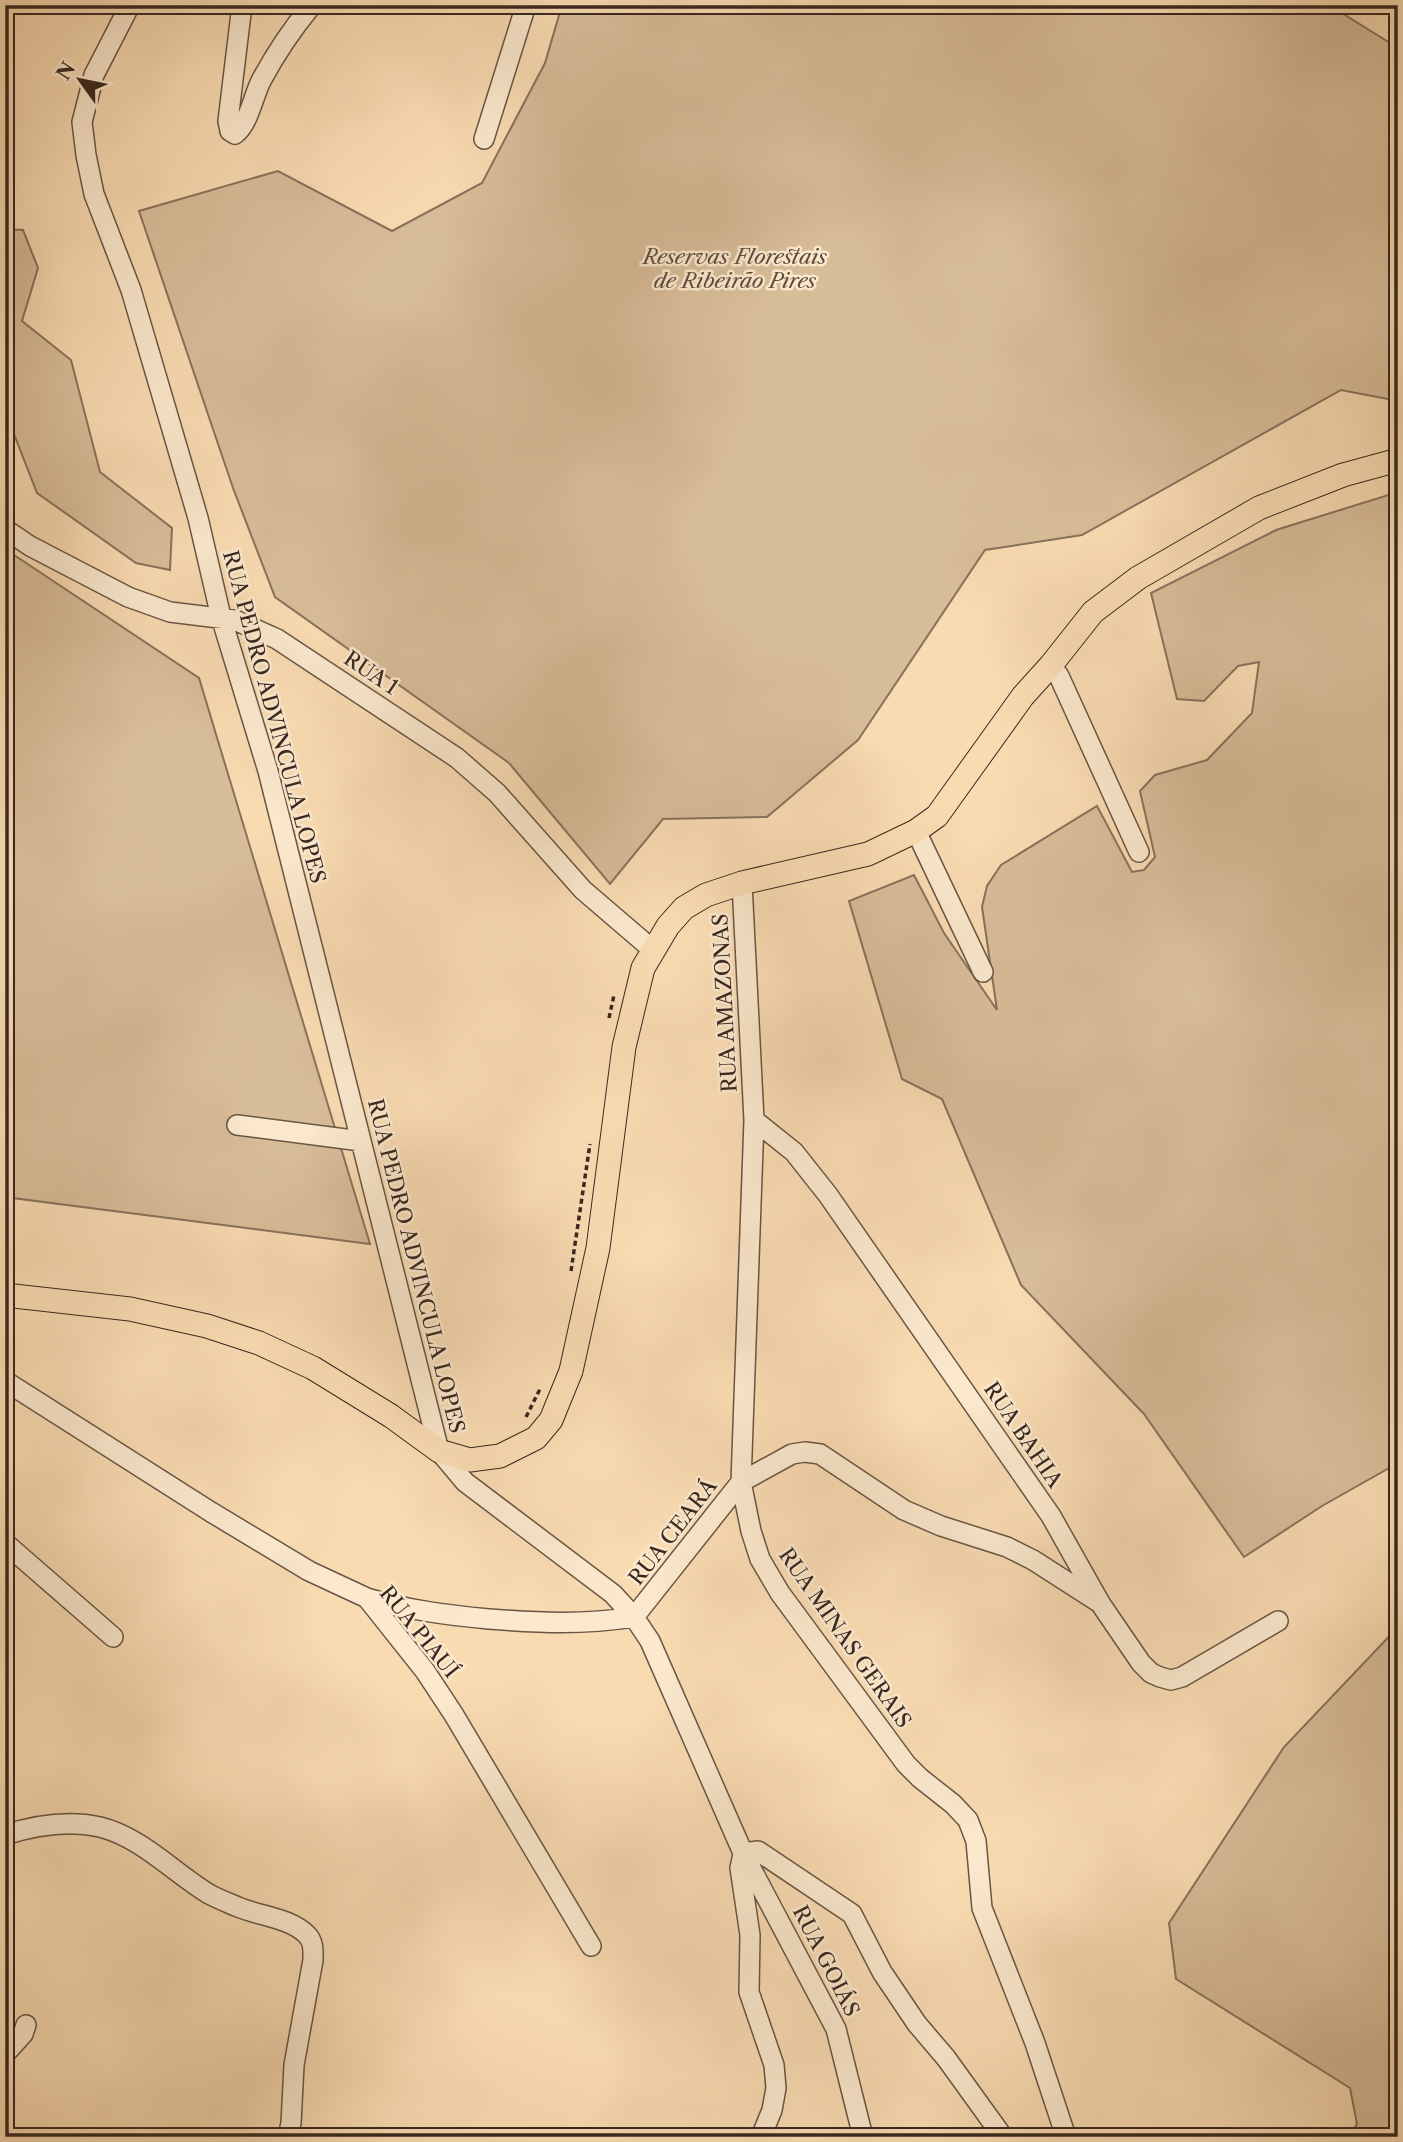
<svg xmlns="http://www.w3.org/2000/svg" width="1403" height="2142" font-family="'Libre Caslon Text',serif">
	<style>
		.green { fill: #d8bd99; stroke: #88725c; stroke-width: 2 }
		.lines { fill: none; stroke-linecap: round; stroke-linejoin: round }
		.minor-casing { stroke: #685544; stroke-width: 22 }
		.major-casing { stroke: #382820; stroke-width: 25 }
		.path { stroke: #382820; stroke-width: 3.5; stroke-dasharray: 5 3.5; stroke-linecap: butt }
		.minor { stroke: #fbe8cd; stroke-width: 19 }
		.major { stroke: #f9dbb2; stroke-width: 23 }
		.labels { text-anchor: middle; stroke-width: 5; stroke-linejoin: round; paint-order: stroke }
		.park-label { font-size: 21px; font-style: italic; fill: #604d3e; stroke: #fbe8cd }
		.street-label { font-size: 21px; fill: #382820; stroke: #fbe8cd }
	</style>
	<rect width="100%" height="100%" fill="#f9dbb2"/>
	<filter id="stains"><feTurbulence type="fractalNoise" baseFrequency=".00286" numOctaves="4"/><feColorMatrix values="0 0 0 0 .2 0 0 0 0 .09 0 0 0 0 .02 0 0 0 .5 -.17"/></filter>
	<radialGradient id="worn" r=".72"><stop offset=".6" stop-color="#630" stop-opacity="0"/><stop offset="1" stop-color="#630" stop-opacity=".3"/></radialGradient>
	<path class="green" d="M 562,5 L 1329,5 L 1398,48 L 1398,398 L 1393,400 L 1341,390 L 1082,535 L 985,550 L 858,740 L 767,817 L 663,819 L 610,884 L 509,763 L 275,597 L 233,488 L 139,211 L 278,171 L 392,231 L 482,183 L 545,63 Z
		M 5,229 L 23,230 L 38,268 L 22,321 L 71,360 L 100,472 L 172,528 L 170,570 L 136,563 L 37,493 L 5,411 Z
		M 1398,492 L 1398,1463 L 1322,1506 L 1244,1557 L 1144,1414 L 1021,1285 L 942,1099 L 902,1079 L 849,901 L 914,875 L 944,933 L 997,1010 L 982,907 L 987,886 L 1001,865 L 1097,806 L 1132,872 L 1144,870 L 1155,857 L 1140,791 L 1155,775 L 1207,760 L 1252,713 L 1259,662 L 1238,666 L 1204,701 L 1177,699 L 1151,593 L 1276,530 Z
		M 5,549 L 199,678 L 370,1244 L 5,1197 Z
		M 1398,1627 L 1398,2137 L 1349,2137 L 1357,2124 L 1350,2088 L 1176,1979 L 1169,1923 L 1284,1747 Z"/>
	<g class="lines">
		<defs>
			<path id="minor" d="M 130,5 L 94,75 L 82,122 L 86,155 L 94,194 L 131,290 L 198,518 L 221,617 L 268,771 L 439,1451 L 465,1482 L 613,1594 L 634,1617 L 650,1641 L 743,1853 L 836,2029 L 863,2137
				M 242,5 L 228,121 L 230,131 L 235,134 C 250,122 253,95 262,79 C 276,53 293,28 312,5
				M 484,139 L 526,5
				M 5,529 L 30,546 L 128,597 L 170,612 L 235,620 L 277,639 L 457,758 L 497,793 L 583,890 L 653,950
				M 1051,665 L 1059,676 L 1139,852
				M 916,831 L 983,972
				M 742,883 L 754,1120 L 741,1482 L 751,1531 L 760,1559 L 780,1593 L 906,1764 L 920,1778 L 953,1804 L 968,1820 L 976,1841 L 982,1908 L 1035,2043 L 1066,2137
				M 754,1120 L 794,1152 L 828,1195 L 1051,1516 L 1100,1603 L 1141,1663 L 1151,1673 L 1160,1677 L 1171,1680 L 1182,1677 L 1278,1621
				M 237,1125 L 361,1141
				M 5,1381 L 211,1512 L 309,1571 L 367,1598 L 425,1671 L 454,1715 L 591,1946
				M 5,1543 L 113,1637
				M 367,1598 C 407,1610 447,1615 489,1619 C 541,1623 583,1625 634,1617 L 741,1482 L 792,1454 L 805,1452 L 820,1454 L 904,1510 L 941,1526 L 1007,1547 L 1033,1560 L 1100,1603
				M 5,1835 C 36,1825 68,1820 100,1827 C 141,1837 174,1873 209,1894 C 218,1899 229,1903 238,1907 C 259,1916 291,1918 307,1935 C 314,1942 313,1951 313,1960 L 294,2065 L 291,2123 L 288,2137
				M 743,1853 L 758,1851 L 852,1914 L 882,1972 L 917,2024 L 946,2058 L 1003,2137
				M 743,1854 L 740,1868 L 750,1935 L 749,1992 L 774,2065 L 776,2088 L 772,2110 L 761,2137
				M 5,2054 L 23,2034 L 26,2025"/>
			<path id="major" d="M 5,1295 L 130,1309 L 207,1326 L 259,1343 L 313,1368 L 391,1416 L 439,1451 L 470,1460 L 500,1456 L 536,1438 L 551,1420 L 571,1371 L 598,1248 L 624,1047 L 643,968 L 668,926 L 684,908 L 706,895 L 742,883 L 868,854 L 916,831 L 937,816 L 1023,696 L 1051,665 L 1093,612 L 1138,578 L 1259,508 L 1343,475 L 1398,460"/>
		</defs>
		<use href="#minor" class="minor-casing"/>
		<use href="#major" class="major-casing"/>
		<path class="path" d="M 609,1018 L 614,995
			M 571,1271 L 590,1144
			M 526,1417 L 541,1387"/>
		<use href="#minor" class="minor"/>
		<use href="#major" class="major"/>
	</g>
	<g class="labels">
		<g class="park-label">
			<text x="735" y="264">Reservas Florestais<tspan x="735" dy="24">de Ribeirão Pires</tspan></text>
		</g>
		<g class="street-label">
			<text transform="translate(371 673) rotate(34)" y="7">RUA 1</text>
			<text transform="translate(274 717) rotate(75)" y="7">RUA PEDRO ADVINCULA LOPES</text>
			<text transform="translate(725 1003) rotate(-93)" y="7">RUA AMAZONAS</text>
			<text transform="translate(416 1266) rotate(76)" y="7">RUA PEDRO ADVINCULA LOPES</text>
			<text transform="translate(1023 1435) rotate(56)" y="7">RUA BAHIA</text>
			<text transform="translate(673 1532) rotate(-52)" y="7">RUA CEARÁ</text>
			<text transform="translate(419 1632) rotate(51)" y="7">RUA PIAUÍ</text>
			<text transform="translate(845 1638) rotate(55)" y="7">RUA MINAS GERAIS</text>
			<text transform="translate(826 1961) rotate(63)" y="7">RUA GOIÁS</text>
		</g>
	</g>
	<rect width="1403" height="2142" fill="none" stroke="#f9dbb2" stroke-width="28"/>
	<rect x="7" y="7" width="1389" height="2128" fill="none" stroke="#382820" stroke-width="3.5"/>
	<rect x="14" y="14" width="1375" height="2114" fill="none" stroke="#382820" stroke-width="2"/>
	<g transform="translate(80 80) rotate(303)" stroke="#fbe8cd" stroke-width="5" paint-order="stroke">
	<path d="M0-5L12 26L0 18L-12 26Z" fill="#382820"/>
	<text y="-10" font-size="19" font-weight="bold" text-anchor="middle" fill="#382820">N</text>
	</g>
	<rect width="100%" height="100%" filter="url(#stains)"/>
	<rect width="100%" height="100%" fill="url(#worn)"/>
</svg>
